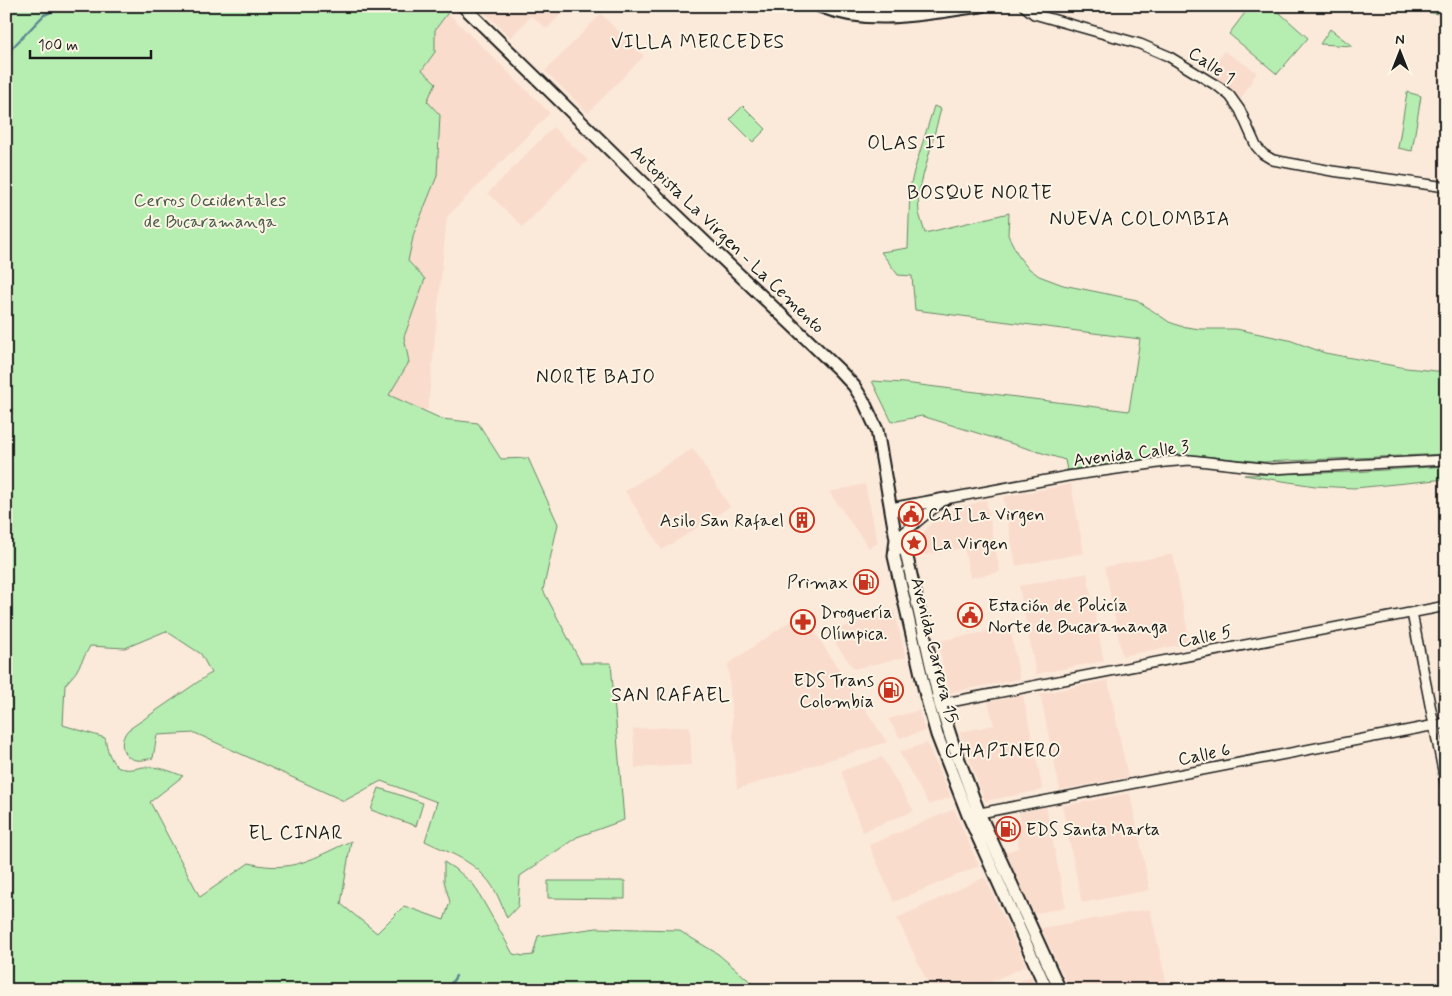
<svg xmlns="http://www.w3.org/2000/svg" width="1452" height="996" font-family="Mynerve,sans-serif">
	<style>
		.built { fill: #fadccd }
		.green { fill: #b6eeb1; stroke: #698566 }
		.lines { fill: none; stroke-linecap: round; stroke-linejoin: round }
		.stream { stroke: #5a8892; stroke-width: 2.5 }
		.minor-casing { stroke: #1c1c1c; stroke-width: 12 }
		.major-casing { stroke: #1c1c1c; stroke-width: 15 }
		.minor { stroke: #fcf5e5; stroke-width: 9 }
		.major { stroke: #fcf5e5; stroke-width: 11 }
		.labels { text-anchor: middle; stroke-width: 4; stroke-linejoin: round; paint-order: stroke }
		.street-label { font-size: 18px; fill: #1c1c1c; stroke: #fcf5e5 }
		.park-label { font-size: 18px; fill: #4a5b49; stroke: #fcf5e5 }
		.poi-label { font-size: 18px; fill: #1c1c1c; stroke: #fcf5e5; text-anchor: start }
		.neighbourhood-label { font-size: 19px; letter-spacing: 1px; fill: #1c1c1c; stroke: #fcf5e5 }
	</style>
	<rect width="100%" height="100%" fill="#fbeada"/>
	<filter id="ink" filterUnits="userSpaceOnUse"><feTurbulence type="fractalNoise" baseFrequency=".02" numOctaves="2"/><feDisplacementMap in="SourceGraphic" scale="10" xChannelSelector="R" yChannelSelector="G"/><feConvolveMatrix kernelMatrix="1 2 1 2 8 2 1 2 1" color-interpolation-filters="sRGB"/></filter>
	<g filter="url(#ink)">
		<path class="built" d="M 478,6 L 569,6 L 547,29 L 531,16 L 511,38 Z
			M 448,13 L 550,113 L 447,217 L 428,409 L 423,410 L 389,395 L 409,362 L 404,337 L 425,279 L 408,261 L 414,233 L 437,176 L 422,70 L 435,52 L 435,30 Z
			M 601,14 L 644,56 L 588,113 L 545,71 Z
			M 1224,51 L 1257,72 L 1241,99 L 1214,81 L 1218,74 L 1212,70 Z
			M 553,127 L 588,160 L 523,227 L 488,193 Z
			M 693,448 L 730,507 L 662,550 L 625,491 Z
			M 865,484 L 878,543 L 869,548 L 829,492 Z
			M 1071,484 L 1084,553 L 1016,566 L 1003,497 Z
			M 986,500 L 1000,572 L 970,578 L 964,548 L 925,555 L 921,536 L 932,522 L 950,510 Z
			M 1173,554 L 1190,643 L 1122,656 L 1105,567 Z
			M 1087,573 L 1104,661 L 1036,674 L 1019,586 Z
			M 894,611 L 906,657 L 854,669 L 827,632 Z
			M 802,613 L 887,742 L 737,789 L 728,664 Z
			M 1010,627 L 1020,679 L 948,693 L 938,641 Z
			M 1108,680 L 1128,777 L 1060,790 L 1040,694 Z
			M 1023,695 L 1043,790 L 985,801 L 959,732 L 994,725 L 988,702 Z
			M 919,710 L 925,731 L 900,738 L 888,719 Z
			M 690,726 L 692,765 L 635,768 L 633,729 Z
			M 927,743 L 951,797 L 929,805 L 899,752 Z
			M 882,757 L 914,811 L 862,832 L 841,771 Z
			M 1130,793 L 1150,890 L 1082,903 L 1062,806 Z
			M 1046,807 L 1066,907 L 1034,914 L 1005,852 L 1019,848 L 1017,834 L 1021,825 L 1019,813 Z
			M 954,809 L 979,866 L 894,902 L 869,845 Z
			M 985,877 L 1026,966 L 973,990 L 931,990 L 897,918 Z
			M 1150,909 L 1168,990 L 1070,990 L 1041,928 Z
			M 1031,976 L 1037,990 L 1000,990 Z"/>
		<path class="green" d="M 6,6 L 452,7 L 435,30 L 435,52 L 422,70 L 436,83 L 427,101 L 440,115 L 437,176 L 414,233 L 408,261 L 425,279 L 404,337 L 409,362 L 389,395 L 442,419 L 478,423 L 501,459 L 528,458 L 558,524 L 543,590 L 581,663 L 611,663 L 624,820 L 577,837 L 520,876 L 518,906 L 507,918 C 501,904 496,888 485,877 C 470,859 445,851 425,841 L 437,802 L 381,781 L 344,801 L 195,733 L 157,735 L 153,758 C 148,759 141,761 136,760 C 120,757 119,740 128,730 L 211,673 L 201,654 L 166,631 L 125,648 L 90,646 L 76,672 L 65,685 L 63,725 L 105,738 C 108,753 112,772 132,769 C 136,769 140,767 144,767 C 158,766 170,771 183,776 L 150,802 L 200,897 L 249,863 C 292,874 313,858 351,841 L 341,904 L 377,933 L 404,906 L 444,920 L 450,902 L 444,881 L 444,862 L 458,871 L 474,885 L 513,954 L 524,956 L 533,955 L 538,936 L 597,928 L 678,930 L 718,954 L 760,990 L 6,990 Z
			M 845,6 L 929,6 L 873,11 Z
			M 1250,6 L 1272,6 L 1308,38 L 1277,74 L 1229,34 Z
			M 1383,6 L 1446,6 L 1446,12 L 1439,14 Z
			M 1330,29 L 1352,46 L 1320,44 Z
			M 1407,92 L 1421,96 L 1412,151 L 1398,148 Z
			M 743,106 L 766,129 L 753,142 L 730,119 Z
			M 934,106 L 941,109 L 918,195 L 919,213 L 925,233 L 1009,213 L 1008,235 L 1019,257 L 1027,267 L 1039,276 L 1063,285 L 1137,300 L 1169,322 L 1180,326 L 1200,329 L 1236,329 L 1289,340 L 1325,353 L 1406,368 L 1446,372 L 1446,454 L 1263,462 L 1185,454 L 1067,470 L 1065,460 L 922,416 L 892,422 L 872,381 L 904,383 L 1129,411 L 1140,339 L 915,310 L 912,276 L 898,275 L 881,252 L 908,248 L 910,188 L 914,171 Z
			M 1446,466 L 1446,479 L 1355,488 L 1315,486 L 1244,475 L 1353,472 Z
			M 379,788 L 423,803 L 416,826 L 371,810 Z
			M 548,881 L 625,881 L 625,899 L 548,898 Z"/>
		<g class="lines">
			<path class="stream" d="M 6,59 L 12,48 L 44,15 L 64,6
				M 447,990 L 456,976"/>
			<defs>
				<path id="minor" d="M 1024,6 L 1034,14 L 1140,44 L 1168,56 L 1219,87 L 1230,96 L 1240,110 L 1256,146 L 1263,154 L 1273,160 L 1332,171 L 1446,187
					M 896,539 L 945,499 L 1068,476 L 1165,462 L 1190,460 L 1271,469 L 1446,460
					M 1412,613 L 1446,786
					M 940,704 L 1446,606
					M 975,814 L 1446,723"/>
				<path id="major" d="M 463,6 L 660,199 L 838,369 L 854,386 L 864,402 L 877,430 L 896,539 L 894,556 L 926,696 L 937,735 L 968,815 L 1047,990
					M 819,6 C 871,27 927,13 981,6
					M 891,509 L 945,499
					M 896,539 L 906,553 L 940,704 L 953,744 L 979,813 L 1060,990"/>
			</defs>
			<use href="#minor" class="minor-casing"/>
			<use href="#major" class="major-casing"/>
			<use href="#minor" class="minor"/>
			<use href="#major" class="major"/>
		</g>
	</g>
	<defs>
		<symbol id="civic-ring" viewBox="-11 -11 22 22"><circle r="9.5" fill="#fcf5e5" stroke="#c8321e" stroke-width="1.5"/><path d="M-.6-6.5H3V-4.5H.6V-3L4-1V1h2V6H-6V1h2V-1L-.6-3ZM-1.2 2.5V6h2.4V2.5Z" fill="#c8321e"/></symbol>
		<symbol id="building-ring" viewBox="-11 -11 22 22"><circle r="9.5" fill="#fcf5e5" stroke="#c8321e" stroke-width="1.5"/><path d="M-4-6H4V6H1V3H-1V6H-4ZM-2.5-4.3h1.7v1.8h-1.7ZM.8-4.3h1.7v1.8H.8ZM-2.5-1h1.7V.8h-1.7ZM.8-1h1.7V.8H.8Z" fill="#c8321e"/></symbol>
		<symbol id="sight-ring" viewBox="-11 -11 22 22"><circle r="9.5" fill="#fcf5e5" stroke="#c8321e" stroke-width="1.5"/><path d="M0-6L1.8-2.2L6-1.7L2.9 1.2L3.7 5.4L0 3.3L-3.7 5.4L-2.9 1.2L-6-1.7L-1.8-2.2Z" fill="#c8321e"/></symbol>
		<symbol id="fuel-ring" viewBox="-11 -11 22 22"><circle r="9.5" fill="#fcf5e5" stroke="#c8321e" stroke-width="1.5"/><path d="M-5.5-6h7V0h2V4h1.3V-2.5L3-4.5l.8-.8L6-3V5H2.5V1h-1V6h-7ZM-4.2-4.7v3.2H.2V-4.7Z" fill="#c8321e"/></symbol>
		<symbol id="pharmacy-ring" viewBox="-11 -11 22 22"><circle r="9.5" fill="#fcf5e5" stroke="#c8321e" stroke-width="1.5"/><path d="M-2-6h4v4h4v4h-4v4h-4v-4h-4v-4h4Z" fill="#c8321e"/></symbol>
	</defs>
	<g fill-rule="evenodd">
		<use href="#civic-ring" x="897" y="500" width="28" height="28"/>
		<use href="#building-ring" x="788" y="506" width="28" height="28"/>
		<use href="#sight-ring" x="900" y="529" width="28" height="28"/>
		<use href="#fuel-ring" x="852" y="568" width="28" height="28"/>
		<use href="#civic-ring" x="956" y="601" width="28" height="28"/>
		<use href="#pharmacy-ring" x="789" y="608" width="28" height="28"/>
		<use href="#fuel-ring" x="877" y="676" width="28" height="28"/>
		<use href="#fuel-ring" x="994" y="815" width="28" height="28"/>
	</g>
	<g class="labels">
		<g class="street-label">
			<text transform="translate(1212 65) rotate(34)" y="6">Calle 1</text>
			<text transform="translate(728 239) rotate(44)" y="6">Autopista La Virgen - La Cemento</text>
			<text transform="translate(1131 453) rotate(-7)" y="6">Avenida Calle 3</text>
			<text transform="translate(1205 636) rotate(-11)" y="6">Calle 5</text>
			<text transform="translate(935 650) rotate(76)" y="6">Avenida Carrera 15</text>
			<text transform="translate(1204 754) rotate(-11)" y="6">Calle 6</text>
		</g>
		<g class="park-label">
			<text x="210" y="206">Cerros Occidentales<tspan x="210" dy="21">de Bucaramanga</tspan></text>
		</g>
		<g class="poi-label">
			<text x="928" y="520">CAI La Virgen</text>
			<text x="784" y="526" text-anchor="end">Asilo San Rafael</text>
			<text x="932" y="549">La Virgen</text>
			<text x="848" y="588" text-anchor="end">Primax</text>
			<text x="988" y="611">Estación de Policía<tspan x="988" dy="21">Norte de Bucaramanga</tspan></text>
			<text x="820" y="618">Droguería<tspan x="820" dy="21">Olímpica.</tspan></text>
			<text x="874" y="686" text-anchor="end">EDS Trans<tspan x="874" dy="21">Colombia</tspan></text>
			<text x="1026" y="835">EDS Santa Marta</text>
		</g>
		<g class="neighbourhood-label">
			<text x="698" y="48">VILLA MERCEDES</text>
			<text x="907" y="149">OLAS II</text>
			<text x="980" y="199">BOSQUE NORTE</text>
			<text x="1140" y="225">NUEVA COLOMBIA</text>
			<text x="596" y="383">NORTE BAJO</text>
			<text x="671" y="701">SAN RAFAEL</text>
			<text x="1003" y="757">CHAPINERO</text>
			<text x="296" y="839">EL CINAR</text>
		</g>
	</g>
	<rect width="1452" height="996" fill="none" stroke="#fcf5e5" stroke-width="25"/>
	<rect x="12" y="12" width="1427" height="971" fill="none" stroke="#1c1c1c" stroke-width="2" filter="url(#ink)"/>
	<g transform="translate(1400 52)" stroke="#fcf5e5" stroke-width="4" paint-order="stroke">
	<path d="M0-4L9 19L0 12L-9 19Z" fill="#1c1c1c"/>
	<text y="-8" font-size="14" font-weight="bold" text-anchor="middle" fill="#1c1c1c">N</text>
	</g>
	<path d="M30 50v8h121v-8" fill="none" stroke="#1c1c1c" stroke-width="2.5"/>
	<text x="38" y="50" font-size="15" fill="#1c1c1c" stroke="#fcf5e5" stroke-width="4" paint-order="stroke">100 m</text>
</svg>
